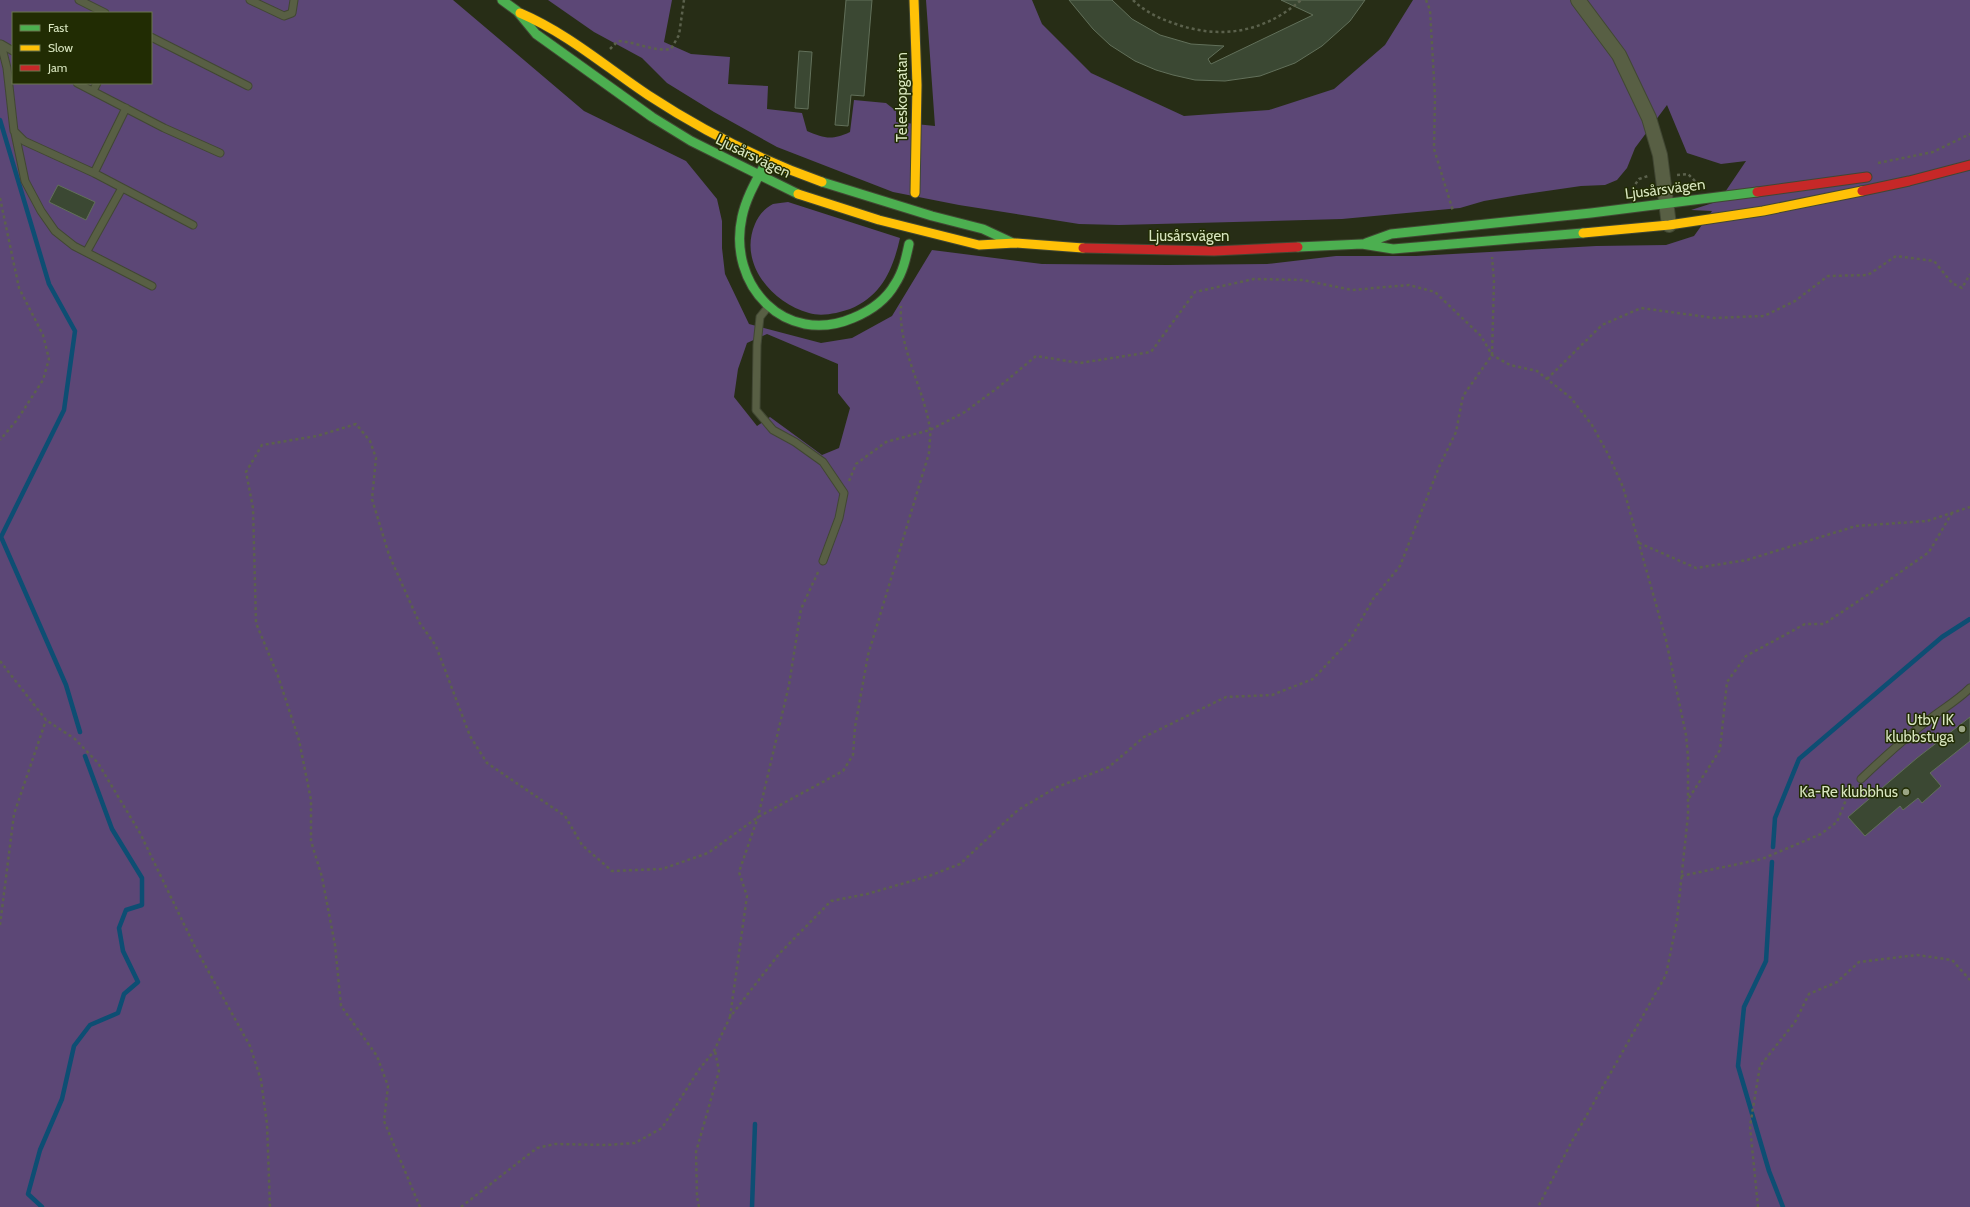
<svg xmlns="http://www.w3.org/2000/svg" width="1970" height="1207" font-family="Cabin,sans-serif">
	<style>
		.green { fill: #5c4776; fill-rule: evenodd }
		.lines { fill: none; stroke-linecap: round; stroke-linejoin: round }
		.stream { stroke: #0d4e73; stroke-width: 4.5 }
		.building { fill: #3b4833; stroke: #62705a }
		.lane-casing { stroke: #414733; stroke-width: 9 }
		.street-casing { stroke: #414733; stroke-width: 16 }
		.fast-casing { stroke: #414733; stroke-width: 11 }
		.slow-casing { stroke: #414733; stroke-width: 11 }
		.jam-casing { stroke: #414733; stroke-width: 11 }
		.path { stroke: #5b614c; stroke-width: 2.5; stroke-dasharray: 3 3; stroke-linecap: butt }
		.lane { stroke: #585f44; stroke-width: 7 }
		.street { stroke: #585f44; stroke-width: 14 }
		.fast { stroke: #4caf50; stroke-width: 9 }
		.slow { stroke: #ffc107; stroke-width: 9 }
		.jam { stroke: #c62828; stroke-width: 9 }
		.poi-dot { fill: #9aa584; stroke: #212c03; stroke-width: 1.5 }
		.labels { text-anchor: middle; stroke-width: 3; stroke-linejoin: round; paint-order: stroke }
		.street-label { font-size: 15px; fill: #d8e5bf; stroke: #212c03 }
		.poi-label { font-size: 15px; fill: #d8e5bf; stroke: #212c03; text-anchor: end }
	</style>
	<rect width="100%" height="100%" fill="#272d16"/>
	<path class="green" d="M 0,0 L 453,0 L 584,111 L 686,161 L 717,199 L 722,221 L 722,248 L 725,274 L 749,324 L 821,343 L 852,338 L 892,316 L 932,250 L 1042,264 L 1168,265 L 1267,264 L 1336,256 L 1416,256 L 1596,246 L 1666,245 L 1694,236 L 1712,211 L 1691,210 L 1719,201 L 1746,161 L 1721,164 L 1687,153 L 1667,105 L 1635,148 L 1627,168 L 1617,180 L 1605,185 L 1581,186 L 1519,195 L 1484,201 L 1460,208 L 1342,219 L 1119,225 L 1079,224 L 959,205 L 893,192 L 777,147 L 714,112 L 667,83 L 642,58 L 594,32 L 548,0 L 672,0 L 664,42 L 691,54 L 730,57 L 728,84 L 768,86 L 767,109 L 802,113 L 807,131 C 824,138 831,141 850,132 L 854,100 L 886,103 L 896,111 L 896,122 L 935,126 L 926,0 L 1032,0 L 1042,24 L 1091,73 L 1184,116 L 1269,110 L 1334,89 L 1385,45 L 1413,0 L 1970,0 L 1970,1207 L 0,1207 ZM 13,13 L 151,13 L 151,83 L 13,83 ZM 767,334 L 838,364 L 838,393 L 850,408 L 839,448 L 822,455 L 770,417 L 757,426 L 734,397 L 738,369 L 747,343 Z
		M 788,202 L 900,238 C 893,269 882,296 850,309 C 838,313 822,317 809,313 C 772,303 738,263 755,224 C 758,216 765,208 773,204 C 777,203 783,203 788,202 Z"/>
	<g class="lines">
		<path class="stream" d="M 0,120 L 49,284 L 75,331 L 64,410 L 1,537 L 66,685 L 80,732
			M 1773,847 L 1775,818 L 1799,759 L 1942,637 L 1970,619
			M 1772,862 L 1766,961 L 1744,1007 L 1738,1066 L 1769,1171 L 1783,1207
			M 42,1207 L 28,1194 L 40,1150 L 62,1099 L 74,1046 L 90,1025 L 118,1013 L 124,994 L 138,982 L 123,951 L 119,928 L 126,910 L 142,905 L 142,878 L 112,829 L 85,756
			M 752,1207 L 755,1124"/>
	</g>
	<path class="building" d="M 846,0 L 872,0 L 864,96 L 851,95 L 848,126 L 835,125 Z
		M 1069,0 L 1112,0 L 1132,19 L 1160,35 L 1191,44 L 1224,46 L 1208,59 L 1211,64 L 1313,15 L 1281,0 L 1365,0 L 1350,21 L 1322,46 L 1295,63 L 1260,76 L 1225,81 L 1195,80 L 1173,75 L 1156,70 L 1135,61 L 1110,45 L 1093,29 Z
		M 799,51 L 812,52 L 808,109 L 795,108 Z
		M 58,185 L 95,202 L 86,220 L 49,202 Z
		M 1970,717 L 1970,741 L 1930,773 L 1941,786 L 1922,803 L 1918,798 L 1903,810 L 1900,806 L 1865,836 L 1848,817 L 1917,758 Z"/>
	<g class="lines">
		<defs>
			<path id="lane" d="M 79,0 L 105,13
				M 250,0 L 284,16 L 292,13 L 294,0
				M 151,37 L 248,86
				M 1,44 L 7,68 L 14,131 L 24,141 L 94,173 L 193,225
				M 1,44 L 13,51
				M 77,83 L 164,128 L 220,153
				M 93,91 L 97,83
				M 15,133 L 25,181 L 41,211 L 55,231 L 74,246 L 152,286
				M 94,173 L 126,108
				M 87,251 L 122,188
				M 768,307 L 760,317 L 757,345 L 756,410 L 773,430 L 795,442 L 823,462 L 844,493 L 839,518 L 823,561
				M 1861,779 C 1883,758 1906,737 1931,718 C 1944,708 1958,700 1970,688"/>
			<path id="street" d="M 1578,0 L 1619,55 L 1649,118 L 1660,155 L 1669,225"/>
			<path id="fast" d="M 502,0 L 517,11 L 536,34 L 652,117 L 691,141 L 798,194
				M 765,164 C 756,181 746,198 742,217 C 727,285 785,347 853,318 C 870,311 886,300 895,284 C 903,272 906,258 909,244
				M 822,182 L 932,216 L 983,229 L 1011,242
				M 1366,243 L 1391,234 L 1591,213 L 1757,192
				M 1298,247 L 1362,244 L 1393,249 L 1583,233"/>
			<path id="slow" d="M 914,0 L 917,85 L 915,193
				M 520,13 C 567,33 606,67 648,95 C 703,131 760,160 822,182
				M 798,194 L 879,220 L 979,245 L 1015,243 L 1083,248
				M 1583,233 L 1669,225 L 1763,211 L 1862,191"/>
			<path id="jam" d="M 1862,191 L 1909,181 L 1970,165
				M 1757,192 L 1867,177
				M 1083,248 L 1214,251 L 1298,247"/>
		</defs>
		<use href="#lane" class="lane-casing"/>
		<use href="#street" class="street-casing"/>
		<use href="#fast" class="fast-casing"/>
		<use href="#slow" class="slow-casing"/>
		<use href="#jam" class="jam-casing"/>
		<path class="path" d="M 1133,0 C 1144,11 1158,18 1173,23 C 1219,40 1264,33 1301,0
			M 1426,0 L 1430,10 L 1435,97 L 1434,149 L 1453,211
			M 610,49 L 618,41 C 637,42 654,52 671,49 L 679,35 L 684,0
			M 1878,163 L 1933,152 L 1970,134
			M 1677,175 L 1688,174 L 1697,183
			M 1632,189 L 1639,179 L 1648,176
			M 0,198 L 19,288 L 43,335 L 49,359 L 43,380 L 17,420 L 0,440
			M 1547,379 L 1602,325 L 1641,308 L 1714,318 L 1764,316 L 1795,301 L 1828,276 L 1868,275 L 1896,256 L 1934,261 L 1952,283 L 1962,288 L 1970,274
			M 849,481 L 856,464 L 886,442 L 930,430 L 965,412 L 1000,386 L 1036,356 L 1080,363 L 1151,352 L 1195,292 L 1254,279 L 1303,280 L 1352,290 L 1409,285 L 1435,292 L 1481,336 L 1492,355 L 1510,365 L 1537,371 L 1571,398 L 1592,425 L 1608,454 L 1623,487 L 1666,640 L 1686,735 L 1688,757 L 1688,815 L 1677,920 L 1666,975 L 1571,1143 L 1538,1207
			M 1639,543 L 1696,568 L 1747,560 L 1856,526 L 1927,521 L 1970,507
			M 0,661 L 46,720 L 75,739 L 98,763 L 140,833 L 195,947 L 250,1046 L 261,1080 L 267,1124 L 270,1207
			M 1689,798 L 1720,750 L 1727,682 L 1746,656 L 1805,624 L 1824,624 L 1875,590 L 1929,552 L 1952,513
			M 1681,876 L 1762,859 L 1821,834 L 1837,822 L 1850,790 L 1854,786
			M 0,925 L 14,814 L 46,720
			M 730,1017 L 747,896 L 739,872 L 758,817 L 789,685 L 801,609 L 819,570
			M 420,1207 L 384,1121 L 388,1086 L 377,1056 L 341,1006 L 335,945 L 322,877 L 311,841 L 311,800 L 299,740 L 278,676 L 256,623 L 253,508 L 246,472 L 262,445 L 317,436 L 356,424 L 370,441 L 376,458 L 372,499 L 389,555 L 419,622 L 436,646 L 470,736 L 487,763 L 565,816 L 582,845 L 612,871 L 662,869 L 708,853 L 758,817 L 843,771 L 853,755 L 855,727 L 868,655 L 929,453 C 929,445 931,436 930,429 C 924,388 898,348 901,306
			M 461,1207 L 537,1148 L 555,1144 L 606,1145 L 635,1143 L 662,1128 L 698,1071 L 714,1051 L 730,1017 L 779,954 L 831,901 L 867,894 L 929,876 L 960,864 L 1018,810 L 1057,787 L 1109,767 L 1144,737 L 1226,697 L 1272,695 L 1313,679 L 1350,640 L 1373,599 L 1400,566 L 1439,467 L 1456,432 L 1463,396 L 1492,355 L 1494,281 L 1492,257
			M 699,1207 L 697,1197 L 696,1152 L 719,1071 L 715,1051
			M 1758,1207 L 1750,1126 L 1760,1066 L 1795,1022 L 1809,994 L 1837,982 L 1859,962 L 1917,955 L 1952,960 L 1970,980"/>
		<use href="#lane" class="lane"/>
		<use href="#street" class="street"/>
		<use href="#fast" class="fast"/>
		<use href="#slow" class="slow"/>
		<use href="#jam" class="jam"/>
	</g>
	<g class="poi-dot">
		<circle cx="1962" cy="729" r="4"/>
		<circle cx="1906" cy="792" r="4"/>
	</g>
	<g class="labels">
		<g class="street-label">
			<text transform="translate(902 97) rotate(-90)" y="5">Teleskopgatan</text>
			<text transform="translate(753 156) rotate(26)" y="5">Ljusårsvägen</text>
			<text transform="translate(1665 189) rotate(-7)" y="5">Ljusårsvägen</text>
			<text x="1189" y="241">Ljusårsvägen</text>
		</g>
		<g class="poi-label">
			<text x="1954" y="725">Utby IK<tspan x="1954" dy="17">klubbstuga</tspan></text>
			<text x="1898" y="797">Ka-Re klubbhus</text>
		</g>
	</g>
	<rect x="12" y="12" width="140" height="72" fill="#212c03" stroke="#6a764e"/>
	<rect x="20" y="25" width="20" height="6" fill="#4caf50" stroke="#6a764e"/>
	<text x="48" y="32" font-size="12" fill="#d8e5bf">Fast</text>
	<rect x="20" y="45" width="20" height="6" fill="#ffc107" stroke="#6a764e"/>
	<text x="48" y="52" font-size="12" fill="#d8e5bf">Slow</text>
	<rect x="20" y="65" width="20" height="6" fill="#c62828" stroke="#6a764e"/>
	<text x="48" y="72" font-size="12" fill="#d8e5bf">Jam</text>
</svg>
